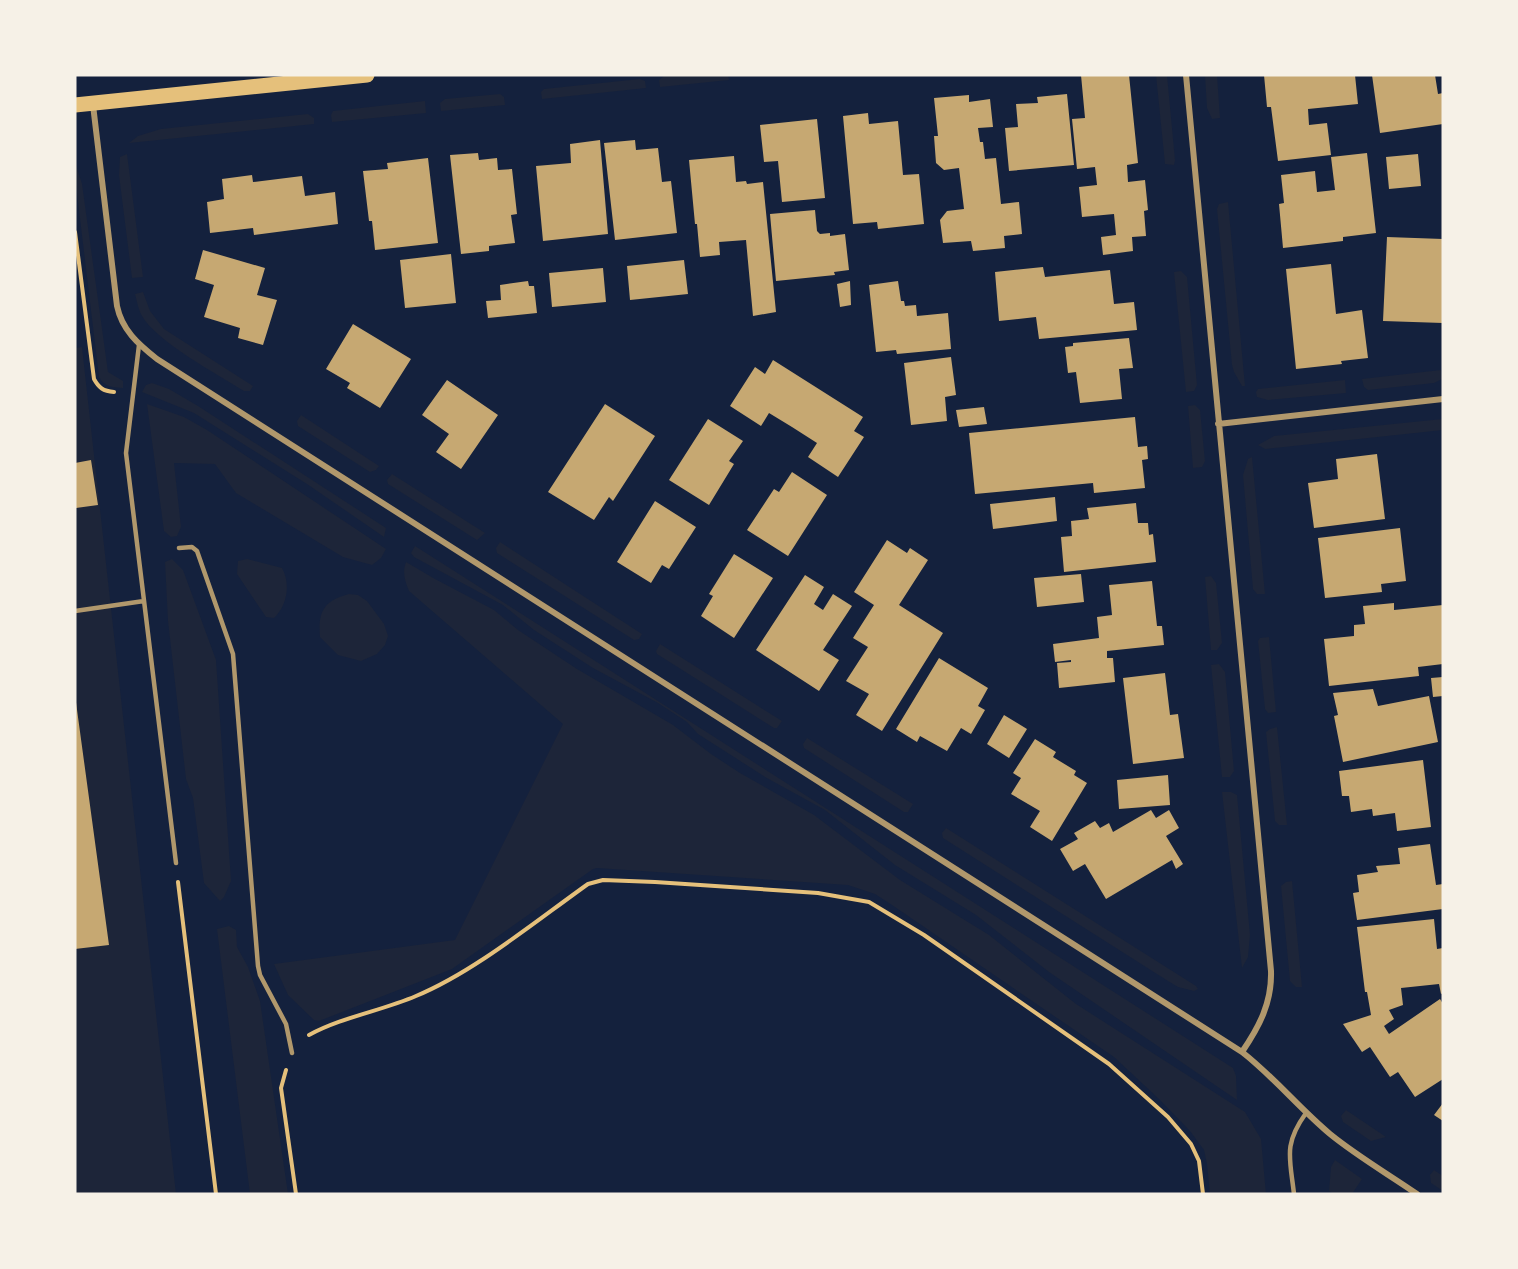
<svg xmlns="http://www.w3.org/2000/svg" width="1518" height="1269" font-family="Quicksand,sans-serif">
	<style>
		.green { fill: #1d2539 }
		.building { fill: #c6a872 }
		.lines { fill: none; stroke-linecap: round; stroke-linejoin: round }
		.path { stroke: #e5c07b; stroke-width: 4 }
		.service { stroke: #b1986c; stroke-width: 4.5 }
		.minor { stroke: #b1986c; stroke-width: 6 }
		.primary { stroke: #e5c07b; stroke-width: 15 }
	</style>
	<rect width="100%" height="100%" fill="#14213d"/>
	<path class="green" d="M 676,75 L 728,75 L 729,80 L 660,87 L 659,80 L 664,76 Z
		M 1156,75 L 1167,75 L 1175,160 L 1174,165 L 1165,164 Z
		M 1205,75 L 1217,75 L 1220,118 L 1212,119 L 1207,108 Z
		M 640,79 L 645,81 L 646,88 L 542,99 L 541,92 L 544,89 Z
		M 500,94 L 504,97 L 505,105 L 441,111 L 440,103 L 445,99 Z
		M 425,101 L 426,113 L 332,122 L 331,115 L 333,111 Z
		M 308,114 L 314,118 L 314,124 L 129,143 L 138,136 L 161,129 Z
		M 127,154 L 143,277 L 132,278 L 119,175 L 120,157 Z
		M 75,162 L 82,184 L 108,372 L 123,381 L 123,388 C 112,387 104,387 99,377 L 75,177 Z
		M 1228,202 L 1245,386 L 1242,386 L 1234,372 L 1232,365 L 1217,209 L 1219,204 Z
		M 1181,271 L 1187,277 L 1197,385 L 1194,391 L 1186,392 L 1174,272 Z
		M 143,292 L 150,311 L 164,329 L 253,386 L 250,391 L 244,391 C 217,374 157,342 142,316 C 138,309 137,301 135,294 Z
		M 82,347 L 176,1194 L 75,1194 L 75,348 Z
		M 1441,370 L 1442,379 L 1434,383 L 1368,390 L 1364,387 L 1362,379 Z
		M 1345,380 L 1346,393 L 1268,400 L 1257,397 L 1256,392 L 1258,389 Z
		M 152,383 L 169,389 L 198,406 L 386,528 L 384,537 L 307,484 L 194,413 L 142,392 L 146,385 Z
		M 147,404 L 184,417 L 207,430 L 386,549 L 381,558 L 372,565 L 343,557 L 236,493 L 215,464 L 174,463 L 181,527 L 177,536 L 171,537 L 164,531 Z
		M 1195,405 L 1200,410 L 1205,461 L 1202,467 L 1193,468 L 1188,406 Z
		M 301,415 L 379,466 L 376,470 L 370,472 L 298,426 L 297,421 Z
		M 1443,419 L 1443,430 L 1265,449 L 1258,445 L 1274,436 Z
		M 1252,457 L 1265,594 L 1257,594 L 1253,589 L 1243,475 L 1248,459 Z
		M 392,474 L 485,533 L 477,540 L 388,484 L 387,480 Z
		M 500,542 L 642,634 L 639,639 L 634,640 L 497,553 L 496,548 Z
		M 415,546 L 1233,1068 L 1236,1076 L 1237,1100 L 1049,972 L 976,915 L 895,865 L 825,810 L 765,777 L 734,757 L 698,734 L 687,722 L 658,703 L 593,668 L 534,630 L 503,605 L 414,557 L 411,553 Z
		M 172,559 L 183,570 L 216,660 L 231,881 L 224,897 L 220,901 L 204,883 L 193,798 L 186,779 L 168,621 L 165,562 Z
		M 247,559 L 282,568 C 291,584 287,606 274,618 L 266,617 L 237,574 L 238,561 Z
		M 406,562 L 435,579 L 494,610 L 518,630 L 577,669 L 673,725 L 711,754 L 740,773 L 814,815 L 900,880 L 989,935 L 1076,1004 L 1245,1112 L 1261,1139 L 1266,1194 L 1210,1194 L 1207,1164 L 1204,1150 L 1190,1131 L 1159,1099 L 1114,1057 L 892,905 L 875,894 L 848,885 L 597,868 L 593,869 L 452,969 L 319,1021 L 314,1020 L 288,995 L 274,964 L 455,940 L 563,724 L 409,591 C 405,581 402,573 406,562 Z
		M 1211,576 L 1216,583 L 1222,643 L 1217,650 L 1211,650 L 1205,577 Z
		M 349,594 L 358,595 L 367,601 L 384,624 L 388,636 L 385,645 L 377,654 L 361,661 L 338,655 L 320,637 C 318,612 323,601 349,594 Z
		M 1269,637 L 1276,712 L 1268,713 L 1265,709 L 1258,641 L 1260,638 Z
		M 660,644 L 782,721 L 777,728 L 774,728 L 657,654 L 656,651 Z
		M 1219,664 L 1225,672 L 1234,771 L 1230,777 L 1222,777 L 1211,665 Z
		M 1277,727 L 1287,825 L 1279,825 L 1275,821 L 1266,732 L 1270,729 Z
		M 807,738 L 913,804 L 908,812 L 904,812 L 804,748 L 803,744 Z
		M 1222,792 L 1231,792 L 1237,795 L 1250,935 L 1248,957 L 1242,968 Z
		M 946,828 L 1196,986 L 1198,989 L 1194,991 L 1178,987 L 1168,981 L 943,838 L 942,833 Z
		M 1292,881 L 1302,987 L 1296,987 L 1290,981 L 1281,886 L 1286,882 Z
		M 229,926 L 236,930 L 237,947 L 248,967 L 260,1001 L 288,1194 L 250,1194 L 217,929 Z
		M 1346,1110 L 1386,1137 L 1371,1141 L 1343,1122 L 1341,1116 Z
		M 1335,1160 L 1362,1179 L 1352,1194 L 1334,1194 L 1329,1191 L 1331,1167 Z
		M 1434,1170 L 1443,1176 L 1443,1191 L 1431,1183 L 1430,1175 Z"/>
	<path class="building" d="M 1081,75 L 1129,75 L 1138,163 L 1127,165 L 1128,182 L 1145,180 L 1148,210 L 1144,211 L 1146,236 L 1132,237 L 1133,251 L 1103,255 L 1101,237 L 1116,235 L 1114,214 L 1082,217 L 1079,187 L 1097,185 L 1095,167 L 1077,169 L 1072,119 L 1085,118 Z
		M 1264,75 L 1355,75 L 1358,104 L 1308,109 L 1309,125 L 1327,123 L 1331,155 L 1278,161 L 1271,107 L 1267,107 Z
		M 1372,75 L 1435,75 L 1438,94 L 1443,93 L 1443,124 L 1380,133 Z
		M 1067,94 L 1074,165 L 1009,171 L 1005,128 L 1018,127 L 1016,104 L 1038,103 L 1037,97 Z
		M 969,95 L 969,102 L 990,99 L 993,127 L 978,128 L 980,142 L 983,142 L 985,159 L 996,158 L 1001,204 L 1019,202 L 1022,234 L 1004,236 L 1005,248 L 973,251 L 971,241 L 943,243 L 940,220 L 947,211 L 964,209 L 959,168 L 944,170 L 936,163 L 934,136 L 938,136 L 934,98 Z
		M 868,113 L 869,124 L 898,121 L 903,175 L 919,174 L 924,224 L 878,229 L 877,222 L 853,224 L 843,116 Z
		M 817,119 L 825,198 L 782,202 L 778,161 L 764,162 L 760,125 Z
		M 600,140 L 608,234 L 543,241 L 536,166 L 571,163 L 570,144 Z
		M 635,140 L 636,150 L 658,148 L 662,182 L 671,181 L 677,233 L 615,240 L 604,143 Z
		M 478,153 L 479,160 L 497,158 L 498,170 L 512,169 L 517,214 L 511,215 L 515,243 L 489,246 L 489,251 L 461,254 L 450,155 Z
		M 1367,153 L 1376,233 L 1343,237 L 1343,241 L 1283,248 L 1279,204 L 1284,203 L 1281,175 L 1315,171 L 1317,192 L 1335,190 L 1331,157 Z
		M 1418,154 L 1421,186 L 1389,189 L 1386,157 Z
		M 734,156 L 736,182 L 746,181 L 747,184 L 763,182 L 776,312 L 753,316 L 746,240 L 719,242 L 720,255 L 700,257 L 697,224 L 695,224 L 689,160 Z
		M 428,158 L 438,243 L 375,250 L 372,221 L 369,221 L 363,171 L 388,169 L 387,163 Z
		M 252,175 L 253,182 L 302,176 L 305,196 L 335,192 L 338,224 L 254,235 L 253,228 L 210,233 L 207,202 L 224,199 L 222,179 Z
		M 815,210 L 817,231 L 820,234 L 830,233 L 830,236 L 845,234 L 849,270 L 834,272 L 835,275 L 776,281 L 770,214 Z
		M 1387,237 L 1443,239 L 1443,323 L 1383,321 Z
		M 203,250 L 265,268 L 257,295 L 277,300 L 263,345 L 238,338 L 240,328 L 204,317 L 214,285 L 195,279 Z
		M 451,254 L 456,303 L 405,308 L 400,260 Z
		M 684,260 L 688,294 L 630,300 L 627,266 Z
		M 1331,264 L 1336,314 L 1362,310 L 1368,358 L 1341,361 L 1342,364 L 1296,369 L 1286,269 Z
		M 1043,267 L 1045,277 L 1110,270 L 1114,304 L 1134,302 L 1137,330 L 1039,339 L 1036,317 L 999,321 L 995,272 Z
		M 603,268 L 606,302 L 552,307 L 549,273 Z
		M 528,281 L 529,286 L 534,286 L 537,313 L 488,318 L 486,301 L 501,300 L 500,285 Z
		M 850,281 L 851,305 L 840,307 L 837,284 Z
		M 898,281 L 901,301 L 904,301 L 905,306 L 916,305 L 917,316 L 948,313 L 951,349 L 897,354 L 896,350 L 876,352 L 869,285 Z
		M 353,324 L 411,359 L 380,408 L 347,388 L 350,383 L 326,369 Z
		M 1129,338 L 1133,368 L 1119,369 L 1122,399 L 1080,403 L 1076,372 L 1068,373 L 1065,347 L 1073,346 L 1073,343 Z
		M 951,357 L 956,395 L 945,397 L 947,421 L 911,425 L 904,363 Z
		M 773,360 L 863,417 L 854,431 L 864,437 L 838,477 L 808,457 L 817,443 L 792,427 L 769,413 L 761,426 L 730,406 L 755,367 L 765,374 Z
		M 447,380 L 498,415 L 461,469 L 436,452 L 449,434 L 422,415 Z
		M 605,404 L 655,436 L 613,501 L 609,497 L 594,520 L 548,492 Z
		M 984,407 L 987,424 L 959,427 L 956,410 Z
		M 1135,417 L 1138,447 L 1147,446 L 1148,459 L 1142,460 L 1145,488 L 1094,493 L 1093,483 L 975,494 L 969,433 Z
		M 708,419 L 743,441 L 729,461 L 734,464 L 709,505 L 669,480 Z
		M 1377,454 L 1385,519 L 1314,528 L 1308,483 L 1338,479 L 1336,459 Z
		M 91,460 L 98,505 L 76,508 L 75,463 Z
		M 792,472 L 827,495 L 788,556 L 747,530 L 774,489 L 779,492 Z
		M 1055,497 L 1057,521 L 993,529 L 990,504 Z
		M 655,501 L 696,527 L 669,569 L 662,565 L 651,583 L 617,562 Z
		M 1136,503 L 1138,523 L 1148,523 L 1149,535 L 1153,534 L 1156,562 L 1064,572 L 1061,537 L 1072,536 L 1071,521 L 1089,519 L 1087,508 Z
		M 1400,528 L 1406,581 L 1381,584 L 1382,592 L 1325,598 L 1318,538 Z
		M 887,540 L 907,553 L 910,548 L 928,560 L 899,605 L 943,633 L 882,731 L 856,715 L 869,694 L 846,681 L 868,647 L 853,638 L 874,605 L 854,592 Z
		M 734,554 L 773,578 L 734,638 L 701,616 L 713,596 L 709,594 Z
		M 1081,574 L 1084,602 L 1037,607 L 1034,578 Z
		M 805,575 L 824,587 L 814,604 L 823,610 L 833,594 L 852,606 L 823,650 L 839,660 L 819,691 L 756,650 Z
		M 1152,581 L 1157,626 L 1162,626 L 1164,645 L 1107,651 L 1107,658 L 1113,658 L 1115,682 L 1059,688 L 1057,663 L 1071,662 L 1071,660 L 1055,662 L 1053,644 L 1099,638 L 1097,617 L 1112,615 L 1109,585 Z
		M 1394,603 L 1394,610 L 1443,605 L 1443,664 L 1418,667 L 1419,676 L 1329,686 L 1324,639 L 1354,636 L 1354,625 L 1365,624 L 1363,606 Z
		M 939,658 L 988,688 L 978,706 L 985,710 L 971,734 L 961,728 L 947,751 L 920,736 L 917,742 L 896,729 Z
		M 1165,673 L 1170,715 L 1178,714 L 1184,758 L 1133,764 L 1123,678 Z
		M 1443,677 L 1443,696 L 1433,697 L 1431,678 Z
		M 1373,689 L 1378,706 L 1429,696 L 1438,742 L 1343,762 L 1334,716 L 1338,715 L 1333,693 Z
		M 75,695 L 109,945 L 75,949 Z
		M 1004,715 L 1027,729 L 1009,758 L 987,744 Z
		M 1035,739 L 1056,752 L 1053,757 L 1076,771 L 1074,775 L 1087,783 L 1052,841 L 1030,827 L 1040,811 L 1011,794 L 1021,778 L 1013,773 Z
		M 1423,760 L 1431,827 L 1397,831 L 1395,813 L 1373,816 L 1372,809 L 1351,812 L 1349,796 L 1342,796 L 1339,771 Z
		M 1168,775 L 1170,805 L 1119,809 L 1117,780 Z
		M 1151,810 L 1156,818 L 1169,810 L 1179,828 L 1166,836 L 1183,864 L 1176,869 L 1172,860 L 1106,899 L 1085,864 L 1073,871 L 1060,849 L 1078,839 L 1074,833 L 1095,821 L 1100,828 L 1109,823 L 1113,832 Z
		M 1430,844 L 1436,885 L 1443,884 L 1443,909 L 1357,920 L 1353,893 L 1359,892 L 1357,875 L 1378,872 L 1376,866 L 1400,864 L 1398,848 Z
		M 1434,919 L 1437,949 L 1443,948 L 1443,993 L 1441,994 L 1439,984 L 1401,988 L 1403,1005 L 1389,1010 L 1394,1019 L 1384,1026 L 1389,1034 L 1440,999 L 1443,1004 L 1443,1079 L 1415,1097 L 1398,1072 L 1390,1077 L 1370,1047 L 1362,1052 L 1343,1024 L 1371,1015 L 1367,992 L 1365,992 L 1357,927 Z
		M 1443,1103 L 1443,1121 L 1434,1115 Z"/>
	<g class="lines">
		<path class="path" d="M 75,232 L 94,379 C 99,388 103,391 114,392
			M 178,882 L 216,1194
			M 309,1035 C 342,1017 381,1011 416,996 C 474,972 536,921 588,884 L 603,880 L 655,882 L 818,893 L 869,902 L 924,935 L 1109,1064 L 1168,1117 L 1191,1144 L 1199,1161 L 1203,1194
			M 286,1070 L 281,1088 L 296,1194"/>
		<path class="service" d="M 139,345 L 126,453 L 176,863
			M 179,548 L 192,547 L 197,551 L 233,654 L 258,966 L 260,975 L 286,1024 L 292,1053
			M 75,611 L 144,601
			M 1294,1194 C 1290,1158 1283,1145 1306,1113"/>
		<path class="minor" d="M 1186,75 L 1271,971 C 1272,1003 1259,1027 1242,1052
			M 93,105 L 117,306 C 122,330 138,344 157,359 L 1242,1052 C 1274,1077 1299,1108 1330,1134 C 1357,1156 1388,1174 1417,1194
			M 1218,424 L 1443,399"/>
		<path class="primary" d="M 75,105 L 367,75"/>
	</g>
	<rect width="1518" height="1269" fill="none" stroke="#f6f1e7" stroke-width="153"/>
</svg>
